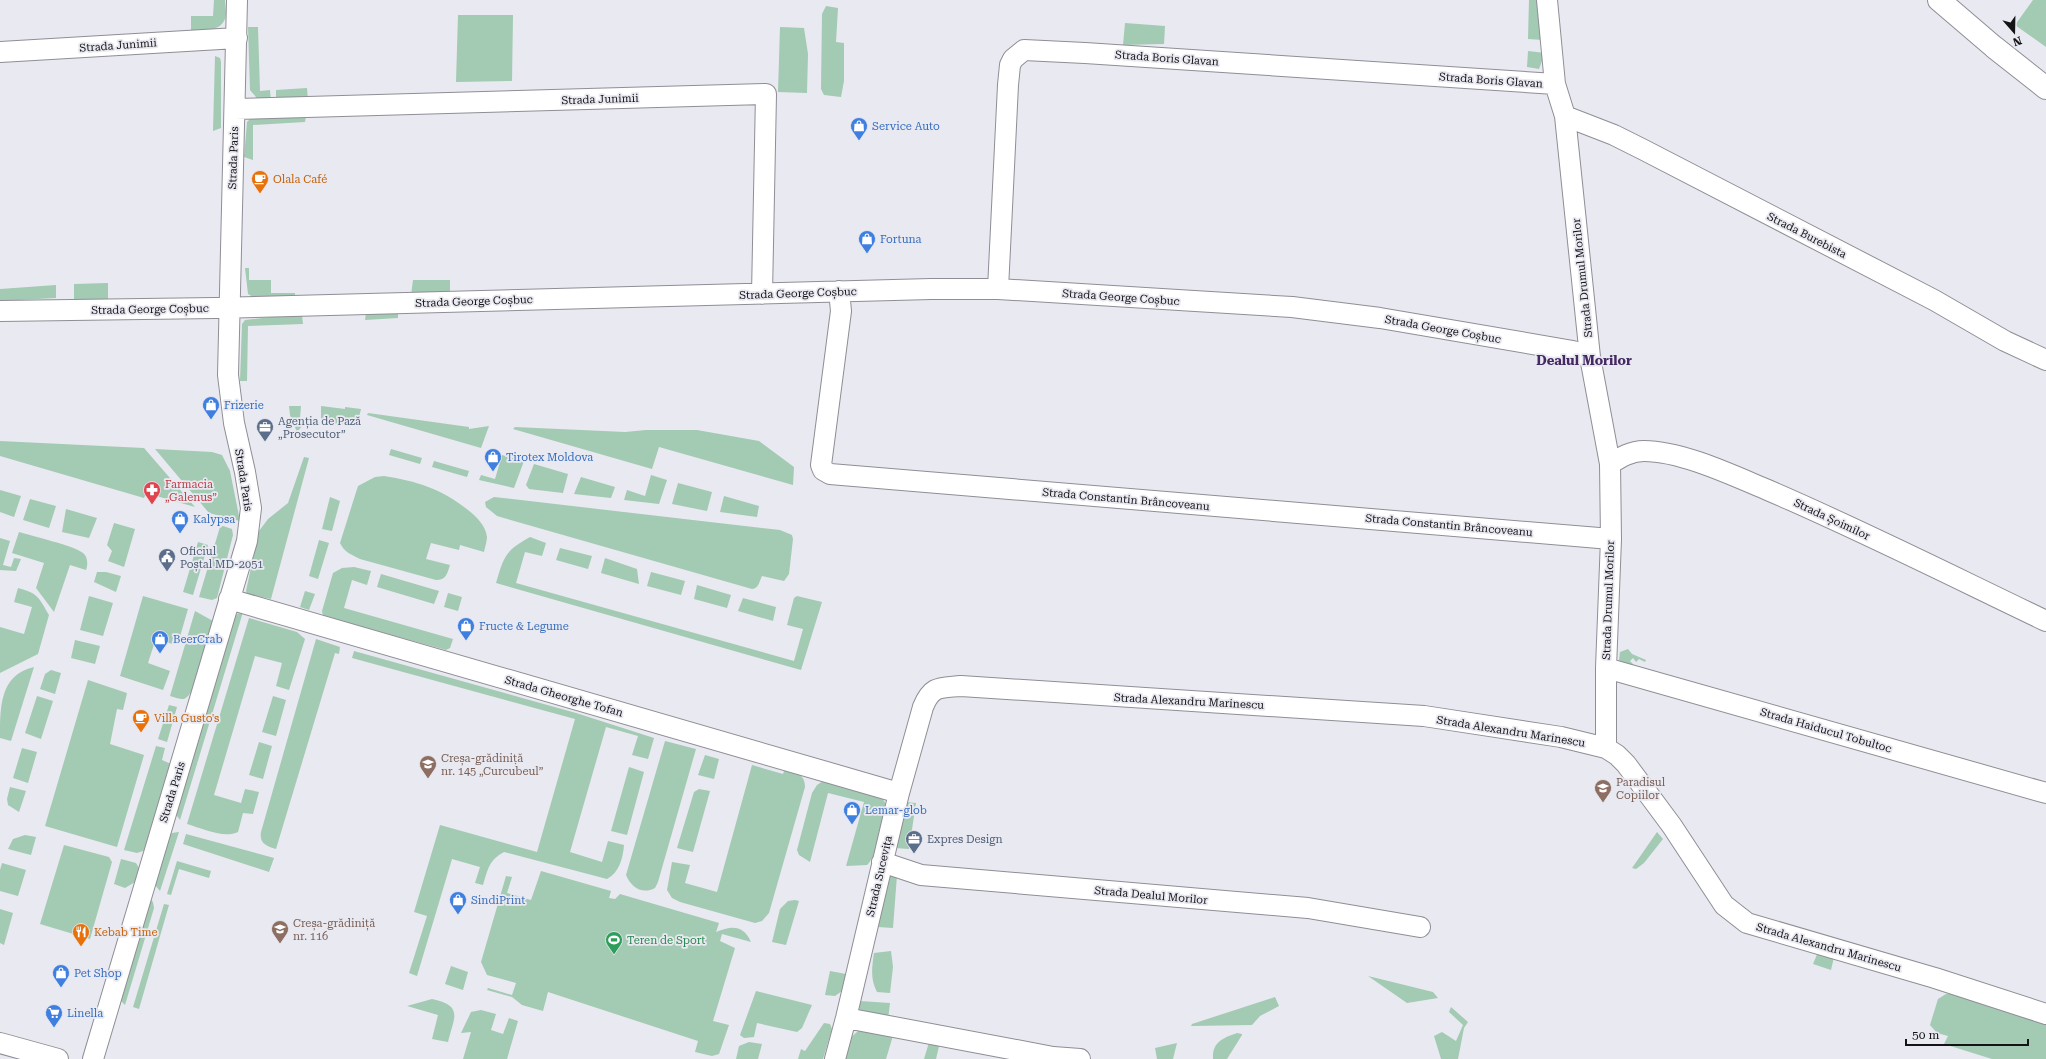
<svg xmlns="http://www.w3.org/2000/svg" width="2046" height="1059" font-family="'Roboto Serif',serif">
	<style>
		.green { fill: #a3cab2 }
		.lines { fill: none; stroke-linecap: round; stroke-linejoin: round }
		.minor-casing { stroke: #8f8e96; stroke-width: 22 }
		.major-casing { stroke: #8f8e96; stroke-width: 24 }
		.minor { stroke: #fff; stroke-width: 20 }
		.major { stroke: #fff; stroke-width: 22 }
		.labels { text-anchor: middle; stroke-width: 3.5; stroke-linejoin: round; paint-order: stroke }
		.street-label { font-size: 11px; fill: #141316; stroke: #e9e9f1 }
		.shop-label { font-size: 11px; fill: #366cbe; stroke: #e9e9f1; text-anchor: start }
		.food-label { font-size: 11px; fill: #c56008; stroke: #e9e9f1; text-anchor: start }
		.service-label { font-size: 11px; fill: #4e5e75; stroke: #e9e9f1; text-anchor: start }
		.health-label { font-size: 11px; fill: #be3a42; stroke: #e9e9f1; text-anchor: start }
		.education-label { font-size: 11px; fill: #785e54; stroke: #e9e9f1; text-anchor: start }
		.leisure-label { font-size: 11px; fill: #27864d; stroke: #e9e9f1; text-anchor: start }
		.quarter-label { font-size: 13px; font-weight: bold; fill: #452963; stroke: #e9e9f1 }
	</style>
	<rect width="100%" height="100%" fill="#e9e9f1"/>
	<path class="green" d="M 214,0 L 225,0 C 225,5 227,14 225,19 C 220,32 201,31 191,32 L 191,16 L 213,16 Z
		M 1529,0 L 1539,0 L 1543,40 L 1528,39 Z
		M 2033,0 L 2046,0 L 2046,47 L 2015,25 Z
		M 826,6 L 838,8 L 836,42 L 844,43 L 844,81 L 841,97 L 824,95 L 821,89 L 822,14 Z
		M 458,15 L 513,15 L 512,81 L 456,82 Z
		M 1125,23 L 1165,26 L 1164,44 L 1123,45 Z
		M 248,27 L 258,27 L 260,91 L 270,90 L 271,102 L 257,102 L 256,97 L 250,90 Z
		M 780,27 L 804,28 L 808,54 L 807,93 L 778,92 Z
		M 1528,51 L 1545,53 L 1539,69 L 1527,67 Z
		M 215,56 L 220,58 L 221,62 L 221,128 L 213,131 Z
		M 307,88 L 308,100 L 276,102 L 276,90 Z
		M 306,116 L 305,122 L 253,125 L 253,160 L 244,157 L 247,122 L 251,118 Z
		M 245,268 L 249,268 L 249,280 L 271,280 L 271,293 L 295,293 L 295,297 L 255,298 L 248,294 Z
		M 413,280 L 450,280 L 450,294 L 411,295 Z
		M 108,283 L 108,299 L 74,299 L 74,284 Z
		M 56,285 L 56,298 L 0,301 L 0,289 Z
		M 398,312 L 398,318 L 365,320 L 366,313 Z
		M 271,314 L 302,315 L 303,324 L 248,326 L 247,381 L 240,381 L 242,324 L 245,320 L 271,317 Z
		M 289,406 L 301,406 L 300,418 L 303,425 L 297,432 L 290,415 Z
		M 321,406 L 345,409 L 345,407 L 361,409 L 357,426 L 321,422 Z
		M 368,413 L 469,427 L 469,429 L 489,426 L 481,448 L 367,415 Z
		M 515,427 L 625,432 L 646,430 L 697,430 L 759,441 L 794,467 L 793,485 L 659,447 L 652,469 L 513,429 Z
		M 0,441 L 144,448 L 195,507 L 146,493 L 144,498 L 0,456 Z
		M 155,449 L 212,452 L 222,455 L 230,471 L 240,521 L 209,513 Z
		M 391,449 L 422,458 L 420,464 L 389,455 Z
		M 502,455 L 524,461 L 514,488 L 479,480 L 481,475 L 495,479 Z
		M 304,457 L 309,458 L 271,599 L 247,594 L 246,591 L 259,531 L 268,519 L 288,503 Z
		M 434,461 L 469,471 L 467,477 L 432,467 Z
		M 534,464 L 568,474 L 563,493 L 529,489 L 526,485 Z
		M 651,475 L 667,480 L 659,504 L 624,500 L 627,490 L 645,496 Z
		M 384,476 C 416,481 442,489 468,510 C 476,516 486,526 487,537 C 487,541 485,547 484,552 L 460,545 L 459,550 L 431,543 L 426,559 L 450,565 C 447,574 446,580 436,580 L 360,559 C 352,555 344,552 340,543 L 358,486 L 375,477 Z
		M 581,477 L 615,487 L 611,498 L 574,494 Z
		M 678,483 L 712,492 L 707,511 L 672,504 Z
		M 0,490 L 21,496 L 14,517 L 0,512 Z
		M 724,496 L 759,506 L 757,517 L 720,512 Z
		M 330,497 L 340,501 L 332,531 L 322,529 Z
		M 494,497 L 780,530 L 792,535 L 793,539 L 789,574 L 784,581 L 762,576 C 759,582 759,588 752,589 L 497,516 L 486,507 L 485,502 Z
		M 30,499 L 56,506 L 49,528 L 23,520 Z
		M 66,509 L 97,518 L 89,538 L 62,532 Z
		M 114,523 L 135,529 L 124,567 L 108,561 L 112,551 L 107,545 Z
		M 223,526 L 232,529 L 233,535 L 217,598 L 212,600 L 199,597 L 220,527 Z
		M 19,532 C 32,536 75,546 83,553 C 88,557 88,565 86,570 L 70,565 L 54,612 L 36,588 L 44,563 L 12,553 Z
		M 530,537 L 546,543 L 542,556 L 525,552 L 516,583 L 794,661 L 803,629 L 787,625 L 794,598 L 797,596 L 822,602 L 801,670 L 496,583 C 504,556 505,551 530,537 Z
		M 0,538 L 10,541 L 3,565 L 11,567 L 14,558 L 21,559 L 16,571 L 0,570 Z
		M 319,540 L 329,543 L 318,579 L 309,576 Z
		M 198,542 L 208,545 L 193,595 L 183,592 Z
		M 560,548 L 592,556 L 588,569 L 556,560 Z
		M 605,558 L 637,569 L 639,584 L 601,573 Z
		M 354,567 L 371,571 L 367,585 L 352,580 L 344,608 L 453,639 L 450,648 L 446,650 L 323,616 L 322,611 L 333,573 L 342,568 Z
		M 97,572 L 106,572 L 121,576 L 116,592 L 94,582 Z
		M 651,572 L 685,581 L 681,595 L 647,586 Z
		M 381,574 L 439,591 L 434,604 L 377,587 Z
		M 697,585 L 731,595 L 727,608 L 694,599 Z
		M 18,588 C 38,593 39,598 49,615 L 38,654 L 0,673 L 0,627 L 24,634 L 32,607 L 14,602 Z
		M 305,591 L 315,594 L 309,610 L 300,607 Z
		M 448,593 L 462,597 L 458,611 L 444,607 Z
		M 89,596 L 113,603 L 103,636 L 80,630 Z
		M 143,596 L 188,609 L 179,640 L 173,638 L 172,644 L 156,638 L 148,663 L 170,671 L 163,690 L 120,676 Z
		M 743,598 L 776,607 L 773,621 L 738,611 Z
		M 195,611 L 213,621 L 193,689 C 185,702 184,700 170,696 Z
		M 243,612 L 180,820 L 177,816 L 176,810 L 232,621 L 237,614 Z
		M 249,618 L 297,632 L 305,639 L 289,690 L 276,686 L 282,663 L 255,656 L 214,795 L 241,803 L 245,789 L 259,792 L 253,814 L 243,813 L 238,832 C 224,839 201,828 187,824 Z
		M 316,639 L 340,647 L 339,654 L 335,653 L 276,849 C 266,846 259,843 261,832 Z
		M 75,640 L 100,646 L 95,664 L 71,658 Z
		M 1628,649 L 1632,654 L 1646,660 L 1645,662 L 1639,659 L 1636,662 L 1633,658 L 1630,661 L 1635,666 L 1623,664 L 1619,660 L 1620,652 Z
		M 354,651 L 576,713 L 654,738 L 648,759 L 632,755 L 638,736 L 606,727 L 570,852 L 602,862 L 608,841 L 624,845 C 623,858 619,873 607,879 L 504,852 C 489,860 488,869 483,885 L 475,883 L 480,867 L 452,859 L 417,976 L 409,973 L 427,916 L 414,912 L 440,825 L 537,852 L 575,719 L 352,658 Z
		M 34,667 L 11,741 L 0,738 C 0,706 0,675 34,667 Z
		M 51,670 L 61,673 L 55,694 L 40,689 L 45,674 Z
		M 88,680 L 127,693 L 123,710 L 117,709 L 110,744 L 144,755 L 117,847 L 45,826 Z
		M 37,696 L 53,701 L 41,739 L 25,733 Z
		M 273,696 L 286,700 L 276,736 L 262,732 Z
		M 169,705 L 177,707 L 167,742 L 158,739 Z
		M 665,741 L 696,749 L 658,882 L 655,888 C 642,895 631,887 626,875 Z
		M 259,742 L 272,746 L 263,779 L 249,775 Z
		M 156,746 L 165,748 L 162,760 L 171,764 L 146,850 L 137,853 L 124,850 Z
		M 22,748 L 37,752 L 28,783 L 13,778 Z
		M 705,755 L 719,759 L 714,779 L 698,775 Z
		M 752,765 L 783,774 L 785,768 C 796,772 805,774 805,787 L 769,913 L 762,921 L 755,923 L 680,902 L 672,898 L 667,890 L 672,862 L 690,865 L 685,883 L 717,892 Z
		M 629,767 L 644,772 L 627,835 L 611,831 Z
		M 823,781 L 877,794 C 883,799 886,802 887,809 C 887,817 874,861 867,865 L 846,866 L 864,802 L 828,793 L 810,862 L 799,855 L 797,850 L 812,793 L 817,785 Z
		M 10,787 L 26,791 L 19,812 L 8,805 L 7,799 Z
		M 699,789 L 710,791 L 693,852 L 677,848 L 694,792 Z
		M 905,802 L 916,803 L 909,849 L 895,848 Z
		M 179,832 L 160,891 L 155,885 L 167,837 L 172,833 Z
		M 1657,832 L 1663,839 L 1644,863 L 1636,869 L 1632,868 Z
		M 186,834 L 274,858 L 269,872 L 183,844 Z
		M 25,835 L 36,837 L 31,855 L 8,849 L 13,839 Z
		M 64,845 L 109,857 L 112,862 L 90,939 L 40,924 Z
		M 121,859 L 136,863 L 139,868 L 135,882 L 125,888 L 114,884 Z
		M 177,861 L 211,871 L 209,878 L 179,869 L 171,895 L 167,894 Z
		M 2,863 L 26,870 L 18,896 L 0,891 L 0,870 Z
		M 541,871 L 611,891 L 609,898 L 615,899 L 620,894 L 719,923 L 716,932 C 731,926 743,924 751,942 L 722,934 L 720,941 L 735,948 L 713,1021 L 729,1025 L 719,1054 L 712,1056 L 695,1052 L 698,1041 L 548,992 L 543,1011 L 522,1005 L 512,997 L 487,990 L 488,988 L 512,995 L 516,983 L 487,975 L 481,962 L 506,876 L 512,877 L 507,893 L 531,900 Z
		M 889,874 L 897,875 L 893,928 L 878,927 L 876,924 Z
		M 150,899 L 153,902 L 154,908 L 125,1005 L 120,1000 Z
		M 795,900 L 799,901 L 786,945 L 772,942 L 780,909 L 788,901 Z
		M 164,904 L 169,905 L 139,1009 L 133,1007 Z
		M 0,909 L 13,913 L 4,945 L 0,943 Z
		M 891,951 L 893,967 L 890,993 L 877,992 C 870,979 872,967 874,953 Z
		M 1818,952 L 1834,957 L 1831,970 L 1813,964 Z
		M 451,966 L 468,972 L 463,990 L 445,984 Z
		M 830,971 L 846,974 L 842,991 L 835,996 L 825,995 Z
		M 1368,976 L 1433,992 L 1438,998 L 1407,1003 Z
		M 756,991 L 812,1005 L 802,1028 L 797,1032 L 757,1023 L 754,1037 L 744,1038 L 740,1035 Z
		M 1946,994 L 1956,994 L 2046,1023 L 2046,1059 L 1992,1059 L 1944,1044 L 1948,1036 L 1937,1033 L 1930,1025 L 1938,999 Z
		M 1275,997 L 1279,1006 L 1260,1016 L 1252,1025 L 1191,1026 L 1192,1024 Z
		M 432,999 C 464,1006 454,1017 448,1042 L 432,1039 L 438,1015 L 407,1006 Z
		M 860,1001 L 890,1003 L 888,1020 L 859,1012 Z
		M 1451,1007 L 1468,1022 L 1464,1028 L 1458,1059 L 1441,1059 L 1434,1036 L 1442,1032 L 1456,1041 L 1463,1025 L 1449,1012 Z
		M 481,1010 L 496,1014 L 491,1030 L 503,1034 L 509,1018 L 518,1021 L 507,1059 L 463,1059 L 471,1032 L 461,1033 L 471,1012 Z
		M 824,1023 L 830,1024 L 832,1029 L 823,1059 L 798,1059 L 801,1049 L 805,1051 Z
		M 864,1026 L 895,1029 L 886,1059 L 844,1059 L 850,1038 Z
		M 1237,1033 L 1242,1034 L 1242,1035 L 1227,1059 L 1213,1059 C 1212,1042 1223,1038 1237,1033 Z
		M 930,1039 L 940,1042 L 936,1059 L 924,1059 Z
		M 749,1042 L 762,1044 L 758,1059 L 736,1059 L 739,1046 Z
		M 1177,1043 L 1173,1059 L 1157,1059 L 1155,1048 Z"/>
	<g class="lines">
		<defs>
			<path id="minor" d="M 1547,0 L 1555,84 L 1565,116 L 1590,357 L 1610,464 L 1611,539 L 1606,668 L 1606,748
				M 0,52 L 237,38
				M 235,109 L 766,94 L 762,294
				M 1565,116 L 1614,135 L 1644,150 L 1934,300 L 2005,341 L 2046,360
				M 998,289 L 1008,85 L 1010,65 L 1013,59 L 1024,50 L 1085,53 L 1555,84
				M 839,291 L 841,311 L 821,465 L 823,470 L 830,474 L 1611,539
				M 0,311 L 215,308 L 931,289 L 998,289 L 1292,307 L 1380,318 L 1573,351 L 1590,357
				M 1610,464 C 1621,457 1631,451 1644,451 C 1682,451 1734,476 1770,491 C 1863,531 1954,577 2046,621
				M 229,599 L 899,793
				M 1606,668 L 2046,793
				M 882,862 L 921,875 L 1308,908 L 1420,927
				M 846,1018 L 1053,1057 L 1080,1059
				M 0,1043 L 58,1059
				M 93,1059 L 247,541 L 251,508 L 245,472 L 234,423 L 228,375 L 237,0
				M 835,1059 L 846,1018 L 899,793 L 923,707 C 932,685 940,688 961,686 L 1424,716 L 1561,737 L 1606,748 L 1617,755 L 1626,764 L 1672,826 L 1724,905 L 1747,923 L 1935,978 L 2046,1014"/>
			<path id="major" d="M 1939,0 L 1994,47 L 2046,88"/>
		</defs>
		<use href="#minor" class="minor-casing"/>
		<use href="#major" class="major-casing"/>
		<use href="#minor" class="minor"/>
		<use href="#major" class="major"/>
	</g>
	<defs>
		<symbol id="shop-pin" viewBox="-11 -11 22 30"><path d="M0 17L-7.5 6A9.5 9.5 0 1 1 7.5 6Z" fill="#3f7fe0" stroke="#e9e9f1"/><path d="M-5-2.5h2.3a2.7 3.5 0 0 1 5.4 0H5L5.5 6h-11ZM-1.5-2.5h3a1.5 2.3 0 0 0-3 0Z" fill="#fff"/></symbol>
		<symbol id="cafe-pin" viewBox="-11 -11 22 30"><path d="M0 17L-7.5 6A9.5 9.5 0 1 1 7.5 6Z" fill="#e8710a" stroke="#e9e9f1"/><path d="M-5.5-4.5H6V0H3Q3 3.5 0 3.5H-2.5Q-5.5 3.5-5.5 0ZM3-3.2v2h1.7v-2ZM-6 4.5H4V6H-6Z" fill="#fff"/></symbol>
		<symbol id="office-pin" viewBox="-11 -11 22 30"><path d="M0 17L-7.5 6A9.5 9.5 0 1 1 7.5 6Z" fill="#5c6f8a" stroke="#e9e9f1"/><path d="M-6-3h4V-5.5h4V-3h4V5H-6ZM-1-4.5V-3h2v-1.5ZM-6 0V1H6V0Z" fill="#fff"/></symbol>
		<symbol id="pharmacy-pin" viewBox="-11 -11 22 30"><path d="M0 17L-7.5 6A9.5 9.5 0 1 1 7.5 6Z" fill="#e0444e" stroke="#e9e9f1"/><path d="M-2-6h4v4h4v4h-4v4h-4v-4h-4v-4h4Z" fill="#fff"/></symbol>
		<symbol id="civic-pin" viewBox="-11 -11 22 30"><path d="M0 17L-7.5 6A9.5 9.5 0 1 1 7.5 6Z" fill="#5c6f8a" stroke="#e9e9f1"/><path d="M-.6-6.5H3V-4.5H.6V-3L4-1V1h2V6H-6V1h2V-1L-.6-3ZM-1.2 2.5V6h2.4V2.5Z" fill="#fff"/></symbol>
		<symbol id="school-pin" viewBox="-11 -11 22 30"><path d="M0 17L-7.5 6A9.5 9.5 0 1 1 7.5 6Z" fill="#8d6e63" stroke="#e9e9f1"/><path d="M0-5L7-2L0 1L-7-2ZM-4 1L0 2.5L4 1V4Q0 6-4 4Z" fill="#fff"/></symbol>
		<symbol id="restaurant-pin" viewBox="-11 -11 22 30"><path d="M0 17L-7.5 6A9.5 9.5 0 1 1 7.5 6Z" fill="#e8710a" stroke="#e9e9f1"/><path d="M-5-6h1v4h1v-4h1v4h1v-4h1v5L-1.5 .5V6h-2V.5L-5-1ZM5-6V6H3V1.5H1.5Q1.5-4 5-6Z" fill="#fff"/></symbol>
		<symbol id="stadium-pin" viewBox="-11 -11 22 30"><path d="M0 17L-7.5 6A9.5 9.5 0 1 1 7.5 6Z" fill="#2e9e5b" stroke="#e9e9f1"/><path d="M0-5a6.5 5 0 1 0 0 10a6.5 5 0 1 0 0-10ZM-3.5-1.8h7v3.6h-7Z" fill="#fff"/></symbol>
		<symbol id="supermarket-pin" viewBox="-11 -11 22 30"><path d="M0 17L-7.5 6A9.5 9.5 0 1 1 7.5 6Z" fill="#3f7fe0" stroke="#e9e9f1"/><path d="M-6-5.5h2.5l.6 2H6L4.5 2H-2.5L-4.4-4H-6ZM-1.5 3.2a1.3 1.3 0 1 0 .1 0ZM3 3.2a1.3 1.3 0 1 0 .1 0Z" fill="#fff"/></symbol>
	</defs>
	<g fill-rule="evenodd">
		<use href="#shop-pin" x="849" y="116" width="20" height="27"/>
		<use href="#cafe-pin" x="250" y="169" width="20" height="27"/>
		<use href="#shop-pin" x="857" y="229" width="20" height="27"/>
		<use href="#shop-pin" x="201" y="395" width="20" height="27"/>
		<use href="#office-pin" x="255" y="417" width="20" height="27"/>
		<use href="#shop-pin" x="483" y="447" width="20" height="27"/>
		<use href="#pharmacy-pin" x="142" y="480" width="20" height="27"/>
		<use href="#shop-pin" x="170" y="509" width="20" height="27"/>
		<use href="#civic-pin" x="157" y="547" width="20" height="27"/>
		<use href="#shop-pin" x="456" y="616" width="20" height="27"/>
		<use href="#shop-pin" x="150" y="629" width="20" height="27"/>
		<use href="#cafe-pin" x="131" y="708" width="20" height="27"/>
		<use href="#school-pin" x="418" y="754" width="20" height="27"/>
		<use href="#school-pin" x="1593" y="778" width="20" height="27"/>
		<use href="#shop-pin" x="842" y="800" width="20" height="27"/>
		<use href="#office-pin" x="904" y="829" width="20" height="27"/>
		<use href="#shop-pin" x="448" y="890" width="20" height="27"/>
		<use href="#school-pin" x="270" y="919" width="20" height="27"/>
		<use href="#restaurant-pin" x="71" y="922" width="20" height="27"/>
		<use href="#stadium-pin" x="604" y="930" width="20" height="27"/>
		<use href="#shop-pin" x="51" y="963" width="20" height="27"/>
		<use href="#supermarket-pin" x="44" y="1003" width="20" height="27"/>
	</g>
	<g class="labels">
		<g class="street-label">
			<text transform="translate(118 45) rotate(-4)" y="4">Strada Junimii</text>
			<text transform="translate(1167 58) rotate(4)" y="4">Strada Boris Glavan</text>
			<text transform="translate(1491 80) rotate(4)" y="4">Strada Boris Glavan</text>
			<text transform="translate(600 99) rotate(-2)" y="4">Strada Junimii</text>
			<text transform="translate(233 158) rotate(-88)" y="4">Strada Paris</text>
			<text transform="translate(1807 235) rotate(27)" y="4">Strada Burebista</text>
			<text transform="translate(1582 278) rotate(-96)" y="4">Strada Drumul Morilor</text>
			<text transform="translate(798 293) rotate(-2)" y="4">Strada George Coșbuc</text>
			<text transform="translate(1121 297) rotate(4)" y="4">Strada George Coșbuc</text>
			<text transform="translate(474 301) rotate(-2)" y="4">Strada George Coșbuc</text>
			<text transform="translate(150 309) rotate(-1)" y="4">Strada George Coșbuc</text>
			<text transform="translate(1443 329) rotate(10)" y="4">Strada George Coșbuc</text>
			<text transform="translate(244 480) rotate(81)" y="4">Strada Paris</text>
			<text transform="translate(1126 499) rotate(5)" y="4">Strada Constantin Brâncoveanu</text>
			<text transform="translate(1832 519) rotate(25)" y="4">Strada Șoimilor</text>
			<text transform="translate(1449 525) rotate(5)" y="4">Strada Constantin Brâncoveanu</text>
			<text transform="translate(1608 600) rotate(-88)" y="4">Strada Drumul Morilor</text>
			<text transform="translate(564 696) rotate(16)" y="4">Strada Gheorghe Tofan</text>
			<text transform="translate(1189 701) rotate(3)" y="4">Strada Alexandru Marinescu</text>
			<text transform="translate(1826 730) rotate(16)" y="4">Strada Haiducul Tobultoc</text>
			<text transform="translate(1511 731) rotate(9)" y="4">Strada Alexandru Marinescu</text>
			<text transform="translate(172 792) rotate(-73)" y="4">Strada Paris</text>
			<text transform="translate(879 876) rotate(-77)" y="4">Strada Sucevița</text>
			<text transform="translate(1151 895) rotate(5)" y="4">Strada Dealul Morilor</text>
			<text transform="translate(1829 947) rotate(16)" y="4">Strada Alexandru Marinescu</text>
		</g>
		<g class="shop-label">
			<text x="872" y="130">Service Auto</text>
			<text x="880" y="243">Fortuna</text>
			<text x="224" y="409">Frizerie</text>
			<text x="506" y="461">Tirotex Moldova</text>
			<text x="193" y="523">Kalypsa</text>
			<text x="479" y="630">Fructe &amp; Legume</text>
			<text x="173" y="643">BeerCrab</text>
			<text x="865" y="814">Lemar-glob</text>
			<text x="471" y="904">SindiPrint</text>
			<text x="74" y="977">Pet Shop</text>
			<text x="67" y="1017">Linella</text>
		</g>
		<g class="food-label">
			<text x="273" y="183">Olala Café</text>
			<text x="154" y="722">Villa Gusto's</text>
			<text x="94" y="936">Kebab Time</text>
		</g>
		<g class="service-label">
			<text x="278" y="425">Agenția de Pază<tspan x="278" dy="13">„Prosecutor”</tspan></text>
			<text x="180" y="555">Oficiul<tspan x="180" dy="13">Poștal MD-2051</tspan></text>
			<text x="927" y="843">Expres Design</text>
		</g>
		<g class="health-label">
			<text x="165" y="488">Farmacia<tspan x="165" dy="13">„Galenus”</tspan></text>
		</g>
		<g class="education-label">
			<text x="441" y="762">Creșa-grădiniță<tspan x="441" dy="13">nr. 145 „Curcubeul”</tspan></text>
			<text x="1616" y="786">Paradisul<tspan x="1616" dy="13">Copiilor</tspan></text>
			<text x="293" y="927">Creșa-grădiniță<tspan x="293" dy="13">nr. 116</tspan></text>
		</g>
		<g class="leisure-label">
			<text x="627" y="944">Teren de Sport</text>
		</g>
		<g class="quarter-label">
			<text x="1584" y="365">Dealul Morilor</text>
		</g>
	</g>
	<g transform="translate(2014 32) rotate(160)" stroke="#e9e9f1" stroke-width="3" paint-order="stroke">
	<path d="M0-3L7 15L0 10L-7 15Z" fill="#141316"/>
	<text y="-6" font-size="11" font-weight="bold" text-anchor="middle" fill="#141316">N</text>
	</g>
	<path d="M1906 1039v6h122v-6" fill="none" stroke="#141316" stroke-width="2"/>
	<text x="1912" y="1039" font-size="12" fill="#141316" stroke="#e9e9f1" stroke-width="3" paint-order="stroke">50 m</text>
</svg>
